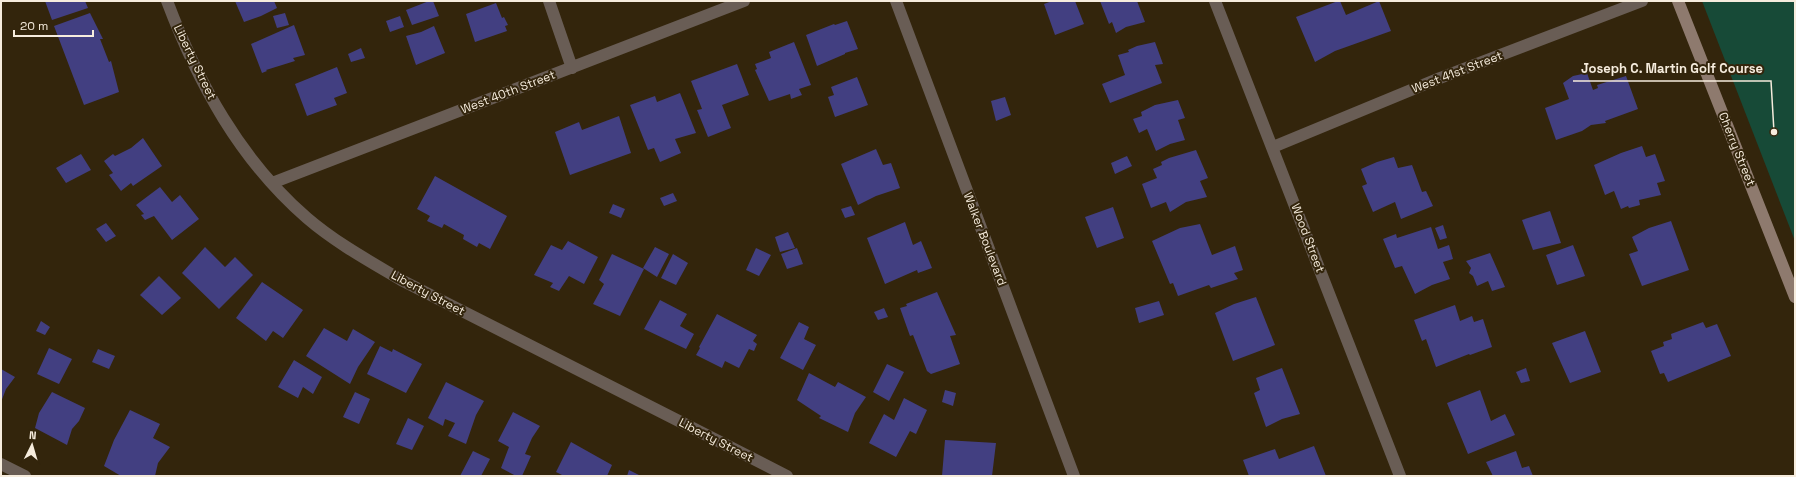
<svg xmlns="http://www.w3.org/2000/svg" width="1796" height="477" font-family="'Space Grotesk',sans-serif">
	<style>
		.green { fill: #174a37 }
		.building { fill: #423f81 }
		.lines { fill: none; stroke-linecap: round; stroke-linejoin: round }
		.street { stroke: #695d55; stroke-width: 12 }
		.secondary { stroke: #8e7a6e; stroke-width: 12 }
		.labels { text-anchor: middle; stroke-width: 4; stroke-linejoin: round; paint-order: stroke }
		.street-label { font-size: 12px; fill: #f6ecdd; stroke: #33250c }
		.leader { fill: none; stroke: #f6ecdd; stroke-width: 1.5 }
		.callout-dot { fill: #f6ecdd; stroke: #33250c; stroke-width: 1.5 }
		.callout-label { font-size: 13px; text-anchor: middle; font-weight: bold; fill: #f6ecdd; stroke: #33250c; stroke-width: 4; stroke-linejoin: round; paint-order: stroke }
	</style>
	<rect width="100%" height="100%" fill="#33250c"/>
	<path class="green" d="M 1702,1 L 1795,1 L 1795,241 Z"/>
	<path class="building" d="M 45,1 L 85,1 L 88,8 L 52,20 Z
		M 235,1 L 274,1 L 277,8 L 261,16 L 244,22 Z
		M 429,1 L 433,1 L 439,16 L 412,25 L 406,10 Z
		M 1052,1 L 1075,1 L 1084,24 L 1055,35 L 1044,4 Z
		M 1100,1 L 1137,1 L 1145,22 L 1126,27 L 1116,33 L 1112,22 L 1109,24 Z
		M 1338,1 L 1340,1 L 1346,15 L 1379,1 L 1391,31 L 1335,51 L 1315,62 L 1296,17 Z
		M 496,3 L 502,18 L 504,17 L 508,25 L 505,26 L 507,31 L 475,42 L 466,14 Z
		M 90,13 L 103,39 L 100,39 L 109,62 L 111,61 L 119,92 L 84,105 L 54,26 Z
		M 285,13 L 289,25 L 277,28 L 273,16 Z
		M 400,16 L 404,27 L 390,32 L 386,21 Z
		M 847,21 L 858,49 L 845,53 L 845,54 L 817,66 L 806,35 L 834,24 L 835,25 Z
		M 294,25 L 305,55 L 293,58 L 295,61 L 266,70 L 267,71 L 262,73 L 251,44 Z
		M 434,26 L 445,53 L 416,65 L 406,36 L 421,32 Z
		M 794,42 L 811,85 L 799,89 L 802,95 L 791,99 L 790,94 L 769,101 L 755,70 L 757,69 L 755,64 L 771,58 L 769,52 Z
		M 1155,42 L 1163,64 L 1155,65 L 1162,83 L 1110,103 L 1102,84 L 1125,75 L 1118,55 L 1129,52 L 1128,50 L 1137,46 Z
		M 361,48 L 365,58 L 351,62 L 348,54 Z
		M 737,64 L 749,95 L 722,105 L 731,128 L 708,137 L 697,110 L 702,109 L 691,81 Z
		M 337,67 L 347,93 L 334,98 L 337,105 L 307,116 L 295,84 Z
		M 1587,73 L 1593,90 L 1598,88 L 1597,85 L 1626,76 L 1638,109 L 1605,121 L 1606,123 L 1591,125 L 1582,131 L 1556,140 L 1545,108 L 1569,99 L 1563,83 L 1573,76 Z
		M 857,77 L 868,105 L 835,117 L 828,97 L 834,95 L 831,87 Z
		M 680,93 L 696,133 L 675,139 L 681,153 L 660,162 L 654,148 L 648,150 L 630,105 L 655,96 L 657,102 Z
		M 1005,97 L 1011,115 L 996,121 L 991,101 Z
		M 1178,100 L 1185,118 L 1178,120 L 1185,140 L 1170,144 L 1156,151 L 1147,129 L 1139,133 L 1133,119 L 1142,116 L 1141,112 L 1155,105 Z
		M 619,116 L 631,153 L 570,175 L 555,132 L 579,122 L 582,130 Z
		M 143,138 L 162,166 L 133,186 L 131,183 L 121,191 L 109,175 L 113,173 L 104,161 L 113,154 L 115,156 L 131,148 Z
		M 1642,146 L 1646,157 L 1655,154 L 1665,181 L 1657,183 L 1661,195 L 1639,200 L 1640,205 L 1629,208 L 1628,206 L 1621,209 L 1614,191 L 1605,195 L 1594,165 L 1621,153 Z
		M 876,149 L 883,165 L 891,163 L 900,188 L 876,196 L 858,205 L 841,164 Z
		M 1196,150 L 1208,178 L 1200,181 L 1207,197 L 1186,202 L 1170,212 L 1166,202 L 1151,208 L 1142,184 L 1157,178 L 1153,169 L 1162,165 L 1161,162 L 1169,158 Z
		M 81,154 L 91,170 L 66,183 L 56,168 Z
		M 1127,156 L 1132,166 L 1115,174 L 1111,163 Z
		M 1394,157 L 1398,168 L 1412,165 L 1422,192 L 1426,191 L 1433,206 L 1401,219 L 1395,202 L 1373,212 L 1362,186 L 1367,184 L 1361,169 L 1377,162 Z
		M 435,176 L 507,216 L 490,249 L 479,243 L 477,247 L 463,239 L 464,235 L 444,224 L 442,228 L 427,221 L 430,216 L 417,209 Z
		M 160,187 L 172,202 L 180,195 L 199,219 L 172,240 L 154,216 L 145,220 L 141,215 L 144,214 L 136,205 Z
		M 673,193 L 677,201 L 664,206 L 660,198 Z
		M 613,204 L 625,209 L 621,218 L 609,213 Z
		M 851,206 L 855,215 L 845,218 L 841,209 Z
		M 1113,207 L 1124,238 L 1097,248 L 1085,217 Z
		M 1550,211 L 1561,243 L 1533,250 L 1522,220 Z
		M 1671,221 L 1689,270 L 1642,286 L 1629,254 L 1638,251 L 1632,237 L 1649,228 Z
		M 905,222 L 913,245 L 921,241 L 932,268 L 918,273 L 917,270 L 885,284 L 867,238 Z
		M 106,223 L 116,236 L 106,242 L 96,229 Z
		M 1200,224 L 1212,255 L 1235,246 L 1243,270 L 1234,273 L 1238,279 L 1211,288 L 1209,285 L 1178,296 L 1173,283 L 1170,284 L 1152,241 L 1180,228 Z
		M 1443,225 L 1447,238 L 1440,240 L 1435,228 Z
		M 1431,227 L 1438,249 L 1449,245 L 1453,259 L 1443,262 L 1450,279 L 1432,285 L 1415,294 L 1402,266 L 1395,268 L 1383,239 L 1396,234 L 1397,238 Z
		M 788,232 L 795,248 L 780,252 L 775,237 Z
		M 568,241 L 598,257 L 584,284 L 569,276 L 559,291 L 550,287 L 553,283 L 534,275 L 551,245 L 562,250 Z
		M 1573,245 L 1585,276 L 1557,285 L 1546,255 Z
		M 205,247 L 225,267 L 235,257 L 253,275 L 219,309 L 182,273 Z
		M 655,247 L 669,254 L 657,277 L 643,268 Z
		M 756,248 L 771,255 L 759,276 L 746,270 Z
		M 797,248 L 803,264 L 787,269 L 781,254 Z
		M 1490,253 L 1505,287 L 1492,291 L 1488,281 L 1477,286 L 1473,276 L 1469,273 L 1471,268 L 1466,261 Z
		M 612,254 L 644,269 L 620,316 L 593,304 L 604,284 L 599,280 Z
		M 673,254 L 688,263 L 676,285 L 661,278 Z
		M 159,276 L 181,298 L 162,315 L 140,295 Z
		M 262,282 L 303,310 L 283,338 L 273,331 L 266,341 L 236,318 Z
		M 937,292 L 956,335 L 950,336 L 960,364 L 931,374 L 927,371 L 913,335 L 910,336 L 900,308 L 907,306 L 906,304 Z
		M 1256,297 L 1275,345 L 1233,361 L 1215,313 L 1234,304 Z
		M 660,300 L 687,314 L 680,326 L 694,334 L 686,349 L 644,329 Z
		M 1159,301 L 1164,315 L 1139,323 L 1135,308 Z
		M 1455,305 L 1460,321 L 1472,316 L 1474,322 L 1483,319 L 1492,347 L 1470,355 L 1469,354 L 1436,367 L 1426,339 L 1422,341 L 1414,320 Z
		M 884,308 L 888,317 L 878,320 L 874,312 Z
		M 717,314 L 757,335 L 753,341 L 757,344 L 754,351 L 749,349 L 739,368 L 725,361 L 722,368 L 696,355 L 700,348 L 699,347 Z
		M 41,321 L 50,327 L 45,335 L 36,331 Z
		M 799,322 L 809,327 L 804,339 L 816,345 L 803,370 L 780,358 Z
		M 1703,322 L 1706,328 L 1717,324 L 1731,356 L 1668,382 L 1664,373 L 1660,374 L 1651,351 L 1664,346 L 1663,342 L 1672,339 L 1671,334 Z
		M 324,328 L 347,341 L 353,329 L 375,342 L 358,367 L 350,384 L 306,356 Z
		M 1585,331 L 1601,372 L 1570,383 L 1552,343 Z
		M 380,346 L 392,352 L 393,349 L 422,364 L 406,393 L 367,374 Z
		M 49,348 L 72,359 L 59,384 L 37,374 Z
		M 98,349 L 115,356 L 109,369 L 92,362 Z
		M 294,360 L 322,377 L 313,394 L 303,387 L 298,398 L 278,387 Z
		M 887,364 L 904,372 L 889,401 L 873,392 Z
		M 1282,368 L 1300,414 L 1282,419 L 1266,427 L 1254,393 L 1260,390 L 1256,378 Z
		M 1526,368 L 1530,381 L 1521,383 L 1516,372 Z
		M 1,369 L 15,377 L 6,389 L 1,402 Z
		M 809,373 L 835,387 L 838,382 L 866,397 L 855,413 L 848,432 L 819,418 L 821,416 L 797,400 Z
		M 446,382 L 484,401 L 476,415 L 466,444 L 448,436 L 455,423 L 445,419 L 443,426 L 428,418 Z
		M 945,390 L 956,393 L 953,406 L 942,402 Z
		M 1480,390 L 1491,421 L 1505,414 L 1515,435 L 1468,454 L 1447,403 Z
		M 52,392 L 85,408 L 79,421 L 72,429 L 67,445 L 35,428 L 39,413 Z
		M 355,392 L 370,399 L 359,424 L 343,417 Z
		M 904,398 L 927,410 L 916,434 L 910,431 L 896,457 L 869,443 L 884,414 L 894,420 Z
		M 130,410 L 160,424 L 153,438 L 170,447 L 158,463 L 155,476 L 121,476 L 104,466 L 114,440 Z
		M 513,412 L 540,426 L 532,438 L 525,454 L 531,456 L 522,476 L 516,476 L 501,468 L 509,447 L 498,441 Z
		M 408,418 L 424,426 L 412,450 L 396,444 Z
		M 945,440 L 996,443 L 992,476 L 942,476 Z
		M 571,442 L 612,465 L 607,476 L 564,476 L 556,472 Z
		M 1314,446 L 1326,476 L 1249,476 L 1243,460 L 1275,449 L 1279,459 Z
		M 473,451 L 490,459 L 481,476 L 460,476 Z
		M 1516,451 L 1522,468 L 1529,466 L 1533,476 L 1493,476 L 1486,462 Z
		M 629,470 L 641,476 L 627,476 Z"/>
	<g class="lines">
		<path class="street" d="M 167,1 C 198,83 240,160 307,218 C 336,243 371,262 403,281 L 787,476
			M 549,1 L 572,68
			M 896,1 L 1074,476
			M 1215,1 L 1400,476
			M 1273,147 L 1440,78 L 1642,1
			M 272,183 L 744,1
			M 1,464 L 25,476"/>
		<path class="secondary" d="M 1678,1 L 1795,297"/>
	</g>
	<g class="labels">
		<g class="street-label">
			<text transform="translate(195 62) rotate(64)" y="4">Liberty Street</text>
			<text transform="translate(1457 72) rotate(-21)" y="4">West 41st Street</text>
			<text transform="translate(508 92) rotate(-21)" y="4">West 40th Street</text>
			<text transform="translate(1737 149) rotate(68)" y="4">Cherry Street</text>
			<text transform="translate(1308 238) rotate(69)" y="4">Wood Street</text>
			<text transform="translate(985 239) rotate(69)" y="4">Walker Boulevard</text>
			<text transform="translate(428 293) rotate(28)" y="4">Liberty Street</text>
			<text transform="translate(716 440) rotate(27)" y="4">Liberty Street</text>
		</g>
	</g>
	<path class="leader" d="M1774 132L1771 81H1573"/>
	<circle class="callout-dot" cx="1774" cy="132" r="4"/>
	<g class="callout-label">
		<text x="1672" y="73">Joseph C. Martin Golf Course</text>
	</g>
	<rect width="1796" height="477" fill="none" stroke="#f6ecdd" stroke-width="4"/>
	<g transform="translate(32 445) rotate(5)" stroke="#33250c" stroke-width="3" paint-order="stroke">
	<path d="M0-3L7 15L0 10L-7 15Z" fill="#f6ecdd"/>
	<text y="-6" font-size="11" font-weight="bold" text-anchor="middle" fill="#f6ecdd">N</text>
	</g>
	<path d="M14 30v6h79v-6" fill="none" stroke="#f6ecdd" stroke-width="2"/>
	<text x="20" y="30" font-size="12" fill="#f6ecdd" stroke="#33250c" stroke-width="3" paint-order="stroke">20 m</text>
</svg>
